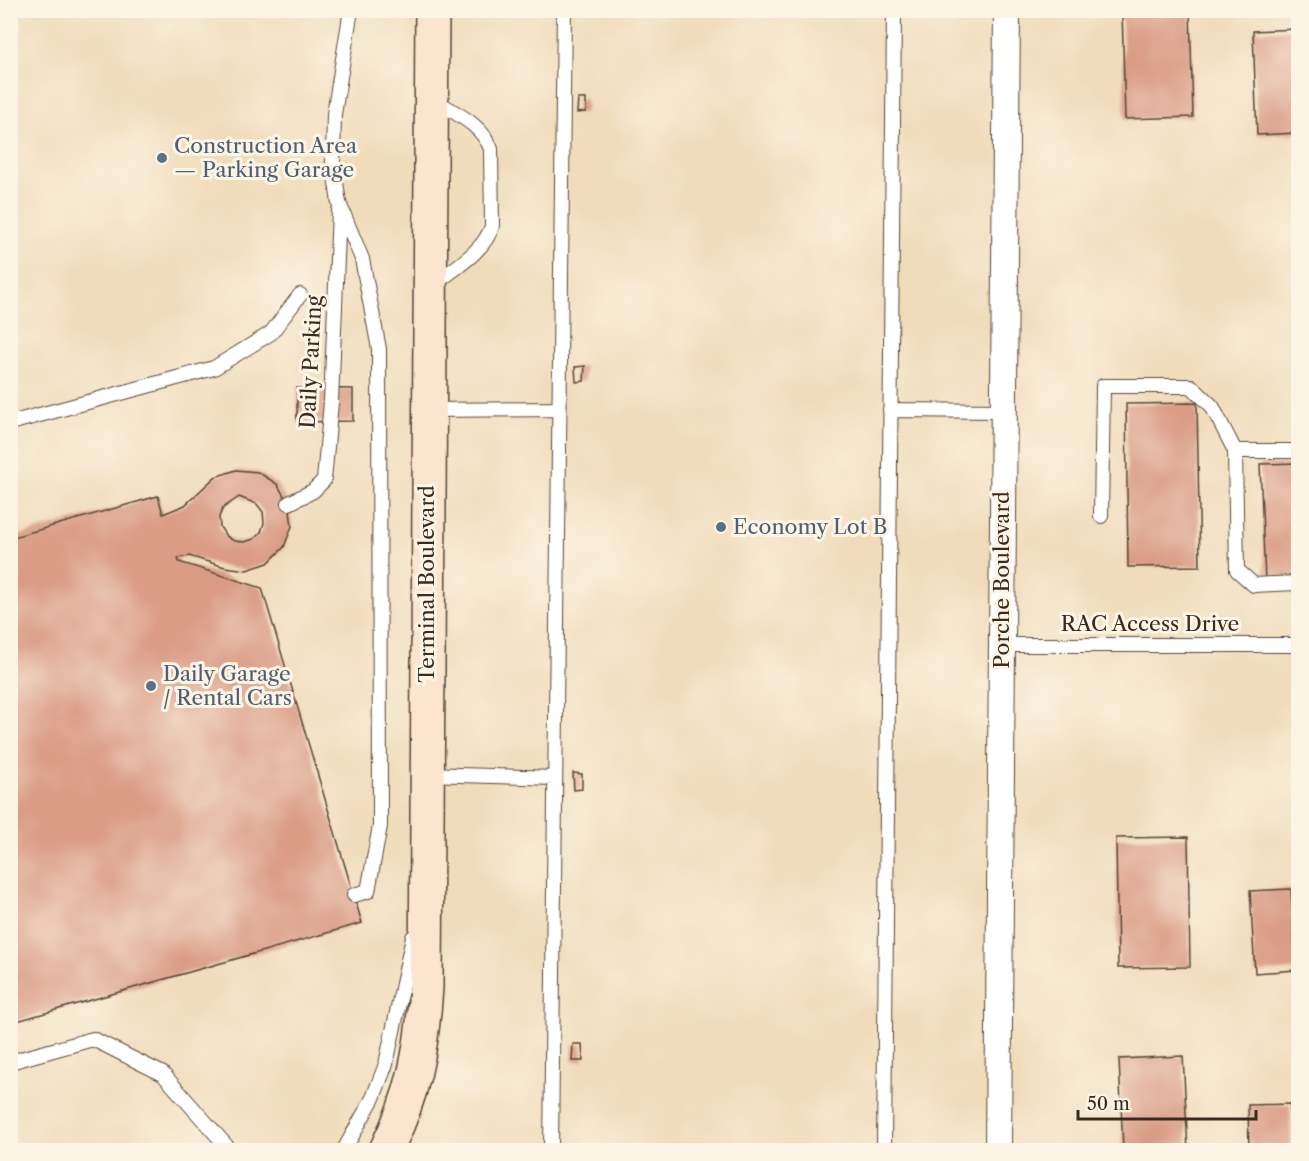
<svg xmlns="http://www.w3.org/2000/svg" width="1309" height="1161" font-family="'Libre Caslon Text',serif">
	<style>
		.building { fill: #da9c85; fill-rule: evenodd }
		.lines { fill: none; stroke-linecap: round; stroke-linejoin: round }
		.service-casing { stroke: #564536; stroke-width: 16 }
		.minor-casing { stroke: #564536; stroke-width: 28 }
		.secondary-casing { stroke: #564536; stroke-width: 36 }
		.service { stroke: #fff; stroke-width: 14 }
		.minor { stroke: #fff; stroke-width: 26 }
		.secondary { stroke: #fce5cf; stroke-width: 33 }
		.service-dot { fill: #5c6f8a; stroke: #fcf5e5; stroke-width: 2 }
		.labels { text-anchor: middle; stroke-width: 6; stroke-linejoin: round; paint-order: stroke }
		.service-label { font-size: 21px; fill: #4e5e75; stroke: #fcf5e5; text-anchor: start }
		.street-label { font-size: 21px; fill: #3b2a1e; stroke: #fcf5e5 }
	</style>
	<rect width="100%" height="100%" fill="#fcf5e5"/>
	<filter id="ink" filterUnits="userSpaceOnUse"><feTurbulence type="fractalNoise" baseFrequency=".0167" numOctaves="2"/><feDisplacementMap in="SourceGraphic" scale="12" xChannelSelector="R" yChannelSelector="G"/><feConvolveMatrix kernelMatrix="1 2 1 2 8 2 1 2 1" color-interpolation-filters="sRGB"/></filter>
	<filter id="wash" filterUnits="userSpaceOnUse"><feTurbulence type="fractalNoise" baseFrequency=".008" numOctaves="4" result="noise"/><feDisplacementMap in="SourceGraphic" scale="24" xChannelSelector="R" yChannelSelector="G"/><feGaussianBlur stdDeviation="1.35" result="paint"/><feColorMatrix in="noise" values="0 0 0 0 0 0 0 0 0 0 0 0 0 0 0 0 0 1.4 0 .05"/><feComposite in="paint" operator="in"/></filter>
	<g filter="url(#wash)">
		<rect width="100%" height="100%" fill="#f0dcbb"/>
		<g id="blocks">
			<path class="building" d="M 1122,10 L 1190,10 L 1193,117 L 1125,119 Z
				M 1298,29 L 1298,133 L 1257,135 L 1253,31 Z
				M 578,99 L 586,99 L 586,112 L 577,113 Z
				M 585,366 L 584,381 L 576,382 L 575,367 Z
				M 297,388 L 353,389 L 353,421 L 297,422 Z
				M 1197,403 L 1200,566 L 1128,567 L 1126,404 Z
				M 1298,463 L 1298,580 L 1265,581 L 1260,464 Z
				M 236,470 L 258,472 L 277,484 L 289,504 L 292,526 L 284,547 L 268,563 L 247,570 L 225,567 L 189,556 L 178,558 L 179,562 L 262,588 L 362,923 L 10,1023 L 10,538 L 158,496 L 163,514 L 185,505 L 215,477 ZM 239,497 L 257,504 L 263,512 L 264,523 L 261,532 L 254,539 L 244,542 L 234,541 L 226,536 L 220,527 L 219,517 L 223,508 Z
				M 573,773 L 582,774 L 582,789 L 574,790 Z
				M 1188,837 L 1190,967 L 1118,968 L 1116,838 Z
				M 1291,889 L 1296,970 L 1255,973 L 1250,891 Z
				M 573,1044 L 582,1044 L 583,1061 L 572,1061 Z
				M 1183,1056 L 1188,1150 L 1123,1150 L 1119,1059 Z
				M 1290,1104 L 1291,1150 L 1249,1150 L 1248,1105 Z"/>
		</g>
	</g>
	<g filter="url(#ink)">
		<use href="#blocks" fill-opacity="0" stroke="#564536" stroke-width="1.5"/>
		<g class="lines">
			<defs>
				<path id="service" d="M 351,10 L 334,114 L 333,162 L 339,203 L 362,259 L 379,349 L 380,826 L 368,891 L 354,895
					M 433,285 C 453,269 485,251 492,226 L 491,149 C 482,124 456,114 434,100
					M 429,410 L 559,409
					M 890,410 L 1003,411
					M 10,423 L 214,368 L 271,333 L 300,295
					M 1298,451 L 1235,451 L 1237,570 L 1254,585 L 1298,583
					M 289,503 L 313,491 L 324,480 L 331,402 L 339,211
					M 1101,516 L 1103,386 L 1191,386 L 1212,406 L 1235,451
					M 1002,645 L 1298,645
					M 426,774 L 555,778
					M 10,1062 L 93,1039 L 163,1074 L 230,1150
					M 344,1150 L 373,1098 L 386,1064 L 413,937
					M 551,1150 L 564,10
					M 884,1150 L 894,10"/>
				<path id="minor" d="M 998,1150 L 1007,10"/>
				<path id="secondary" d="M 386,1150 C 414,1094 422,1050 426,987 L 432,10"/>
			</defs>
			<use href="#service" class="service-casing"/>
			<use href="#minor" class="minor-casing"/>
			<use href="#secondary" class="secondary-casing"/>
			<use href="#service" class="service"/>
			<use href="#minor" class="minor"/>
			<use href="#secondary" class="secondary"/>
		</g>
	</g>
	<g class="service-dot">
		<circle cx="162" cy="158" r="6"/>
		<circle cx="721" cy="527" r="6"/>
		<circle cx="151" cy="686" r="6"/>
	</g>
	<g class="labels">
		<g class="service-label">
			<text x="174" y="153">Construction Area<tspan x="174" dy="24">— Parking Garage</tspan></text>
			<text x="733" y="534">Economy Lot B</text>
			<text x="163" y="681">Daily Garage<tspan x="163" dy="24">/ Rental Cars</tspan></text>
		</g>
		<g class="street-label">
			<text transform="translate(311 362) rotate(-87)" y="7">Daily Parking</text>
			<text transform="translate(1002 580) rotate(-90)" y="7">Porche Boulevard</text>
			<text transform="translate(427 584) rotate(-90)" y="7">Terminal Boulevard</text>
			<text x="1150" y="631">RAC Access Drive</text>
		</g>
	</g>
	<rect width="1309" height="1161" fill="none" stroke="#fcf5e5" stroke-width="36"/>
	<path d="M1078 1110v9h178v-9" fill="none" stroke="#3b2a1e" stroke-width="3"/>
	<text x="1087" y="1110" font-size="18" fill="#3b2a1e" stroke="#fcf5e5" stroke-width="4.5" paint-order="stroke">50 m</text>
</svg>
